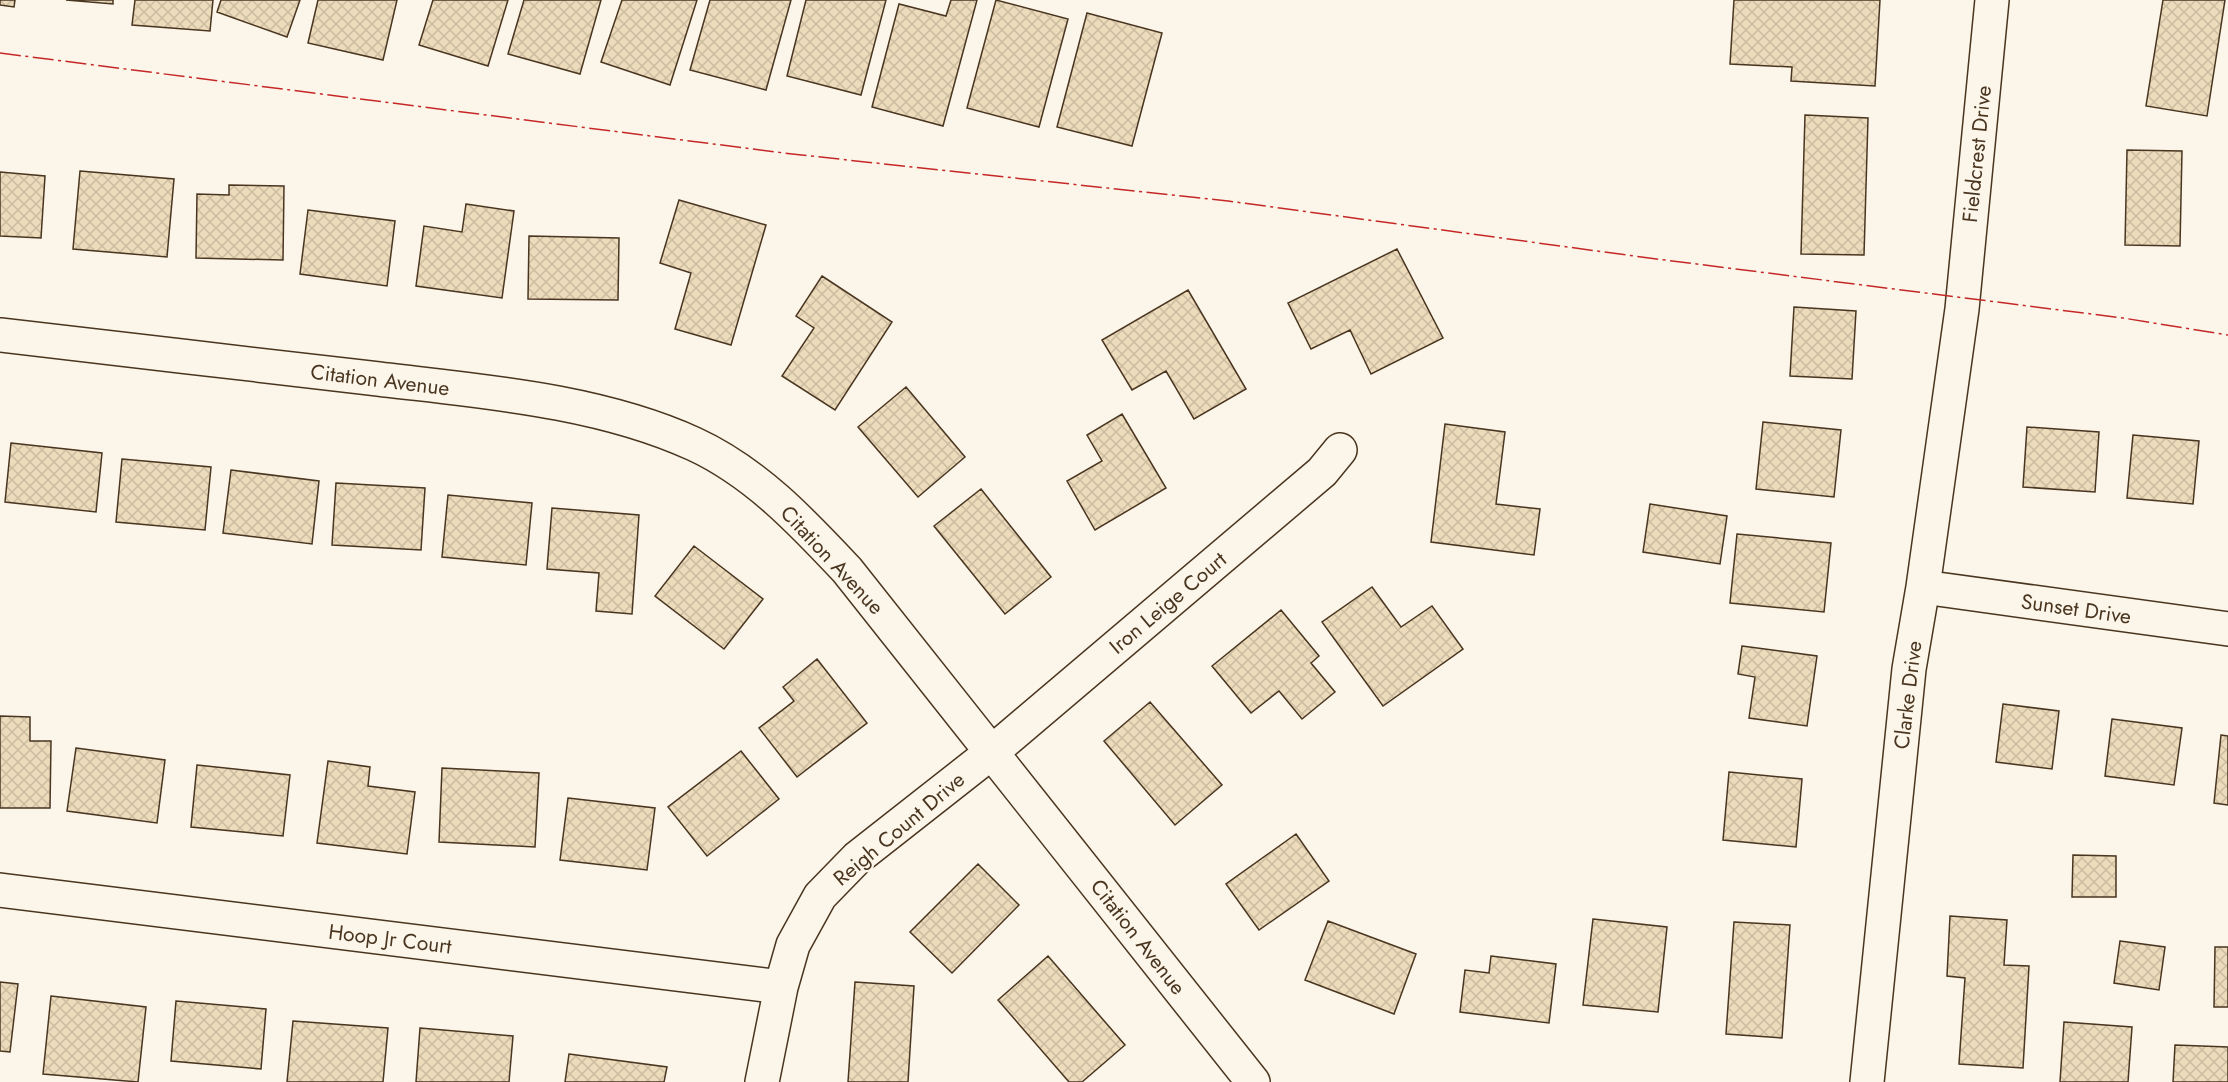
<svg xmlns="http://www.w3.org/2000/svg" width="2228" height="1082" font-family="Jost,sans-serif">
	<style>
		.building { fill: url(#building-cross-hatch); stroke: #4a3520; stroke-width: 1.5 }
		.lines { fill: none; stroke-linecap: round; stroke-linejoin: round }
		.minor-casing { stroke: #4a3520; stroke-width: 36 }
		.minor { stroke: #fbf6e9; stroke-width: 33 }
		.power { stroke: #c62828; stroke-width: 1.5; stroke-dasharray: 21 4.5 3 4.5; stroke-linecap: butt }
		.labels { text-anchor: middle; stroke-width: 4.5; stroke-linejoin: round; paint-order: stroke }
		.street-label { font-size: 21px; fill: #4a3520; stroke: #fbf6e9 }
	</style>
	<defs>
		<pattern id="building-cross-hatch" width="8" height="8" patternUnits="userSpaceOnUse" patternTransform="scale(1.5)"><rect width="8" height="8" fill="#ecdcbc"/><path d="M0 0l8 8M0 8l8-8" fill="none" stroke="#ccbda1"/></pattern>
	</defs>
	<rect width="100%" height="100%" fill="#fbf6e9"/>
	<path class="building" d="M 0,0 L 15,0 L 14,7 L 0,5 Z
		M 66,0 L 113,0 L 113,4 Z
		M 135,0 L 213,0 L 210,31 L 132,25 Z
		M 221,0 L 300,0 L 287,37 L 217,12 Z
		M 318,0 L 397,0 L 383,60 L 308,43 Z
		M 433,0 L 508,0 L 488,66 L 419,45 Z
		M 524,0 L 601,0 L 580,74 L 508,54 Z
		M 622,0 L 697,0 L 670,85 L 601,62 Z
		M 710,0 L 791,0 L 766,90 L 690,70 Z
		M 806,0 L 886,0 L 861,95 L 787,76 Z
		M 951,0 L 977,0 L 943,126 L 872,107 L 899,4 L 946,16 Z
		M 996,0 L 1068,19 L 1039,127 L 967,108 Z
		M 1734,0 L 1880,0 L 1875,86 L 1791,81 L 1792,67 L 1730,64 Z
		M 2163,0 L 2225,0 L 2207,116 L 2146,106 Z
		M 1087,13 L 1162,33 L 1132,146 L 1057,127 Z
		M 1805,115 L 1868,118 L 1864,255 L 1801,254 Z
		M 2127,150 L 2182,151 L 2180,246 L 2125,245 Z
		M 80,171 L 174,179 L 167,257 L 73,249 Z
		M 0,172 L 45,176 L 41,238 L 0,236 Z
		M 229,185 L 284,186 L 283,260 L 196,258 L 197,194 L 229,195 Z
		M 679,200 L 766,225 L 731,345 L 675,329 L 691,273 L 660,263 Z
		M 466,204 L 514,211 L 502,298 L 416,286 L 424,226 L 462,232 Z
		M 308,210 L 395,221 L 387,286 L 300,274 Z
		M 529,236 L 619,238 L 618,300 L 528,299 Z
		M 1397,249 L 1443,338 L 1371,374 L 1350,330 L 1311,349 L 1288,303 Z
		M 822,276 L 892,322 L 835,410 L 782,376 L 814,328 L 796,316 Z
		M 1188,290 L 1246,389 L 1194,419 L 1166,371 L 1132,390 L 1102,340 Z
		M 1794,307 L 1856,311 L 1852,379 L 1790,376 Z
		M 906,387 L 965,457 L 918,497 L 858,427 Z
		M 1122,414 L 1166,488 L 1095,530 L 1067,481 L 1102,461 L 1087,435 Z
		M 1763,422 L 1841,430 L 1834,497 L 1756,489 Z
		M 1445,424 L 1505,432 L 1496,504 L 1540,509 L 1534,555 L 1431,542 Z
		M 2027,427 L 2099,432 L 2095,492 L 2023,487 Z
		M 2133,435 L 2199,441 L 2193,504 L 2127,498 Z
		M 11,443 L 102,453 L 96,512 L 5,502 Z
		M 122,459 L 211,467 L 205,530 L 116,522 Z
		M 231,470 L 319,481 L 312,544 L 223,533 Z
		M 336,483 L 425,488 L 421,550 L 332,545 Z
		M 981,489 L 1051,577 L 1005,614 L 934,526 Z
		M 448,495 L 532,503 L 526,565 L 442,557 Z
		M 1650,504 L 1727,516 L 1720,564 L 1643,552 Z
		M 552,508 L 639,515 L 632,614 L 596,611 L 599,573 L 547,569 Z
		M 1737,534 L 1831,543 L 1824,612 L 1730,603 Z
		M 694,546 L 763,599 L 724,649 L 655,596 Z
		M 1372,587 L 1401,627 L 1432,606 L 1463,649 L 1383,706 L 1322,622 Z
		M 1281,610 L 1319,656 L 1311,663 L 1335,692 L 1302,719 L 1279,691 L 1251,713 L 1212,666 Z
		M 1742,646 L 1817,656 L 1807,726 L 1749,718 L 1755,677 L 1738,674 Z
		M 817,659 L 867,723 L 797,777 L 759,728 L 794,701 L 783,687 Z
		M 1150,702 L 1222,785 L 1175,825 L 1104,741 Z
		M 2003,704 L 2059,711 L 2052,769 L 1996,762 Z
		M 0,716 L 30,717 L 30,741 L 51,741 L 50,808 L 0,808 Z
		M 2112,719 L 2182,728 L 2174,785 L 2105,776 Z
		M 2221,735 L 2228,736 L 2228,805 L 2214,803 Z
		M 76,748 L 165,760 L 157,823 L 67,811 Z
		M 741,751 L 779,799 L 707,856 L 668,807 Z
		M 328,761 L 370,767 L 368,786 L 415,792 L 407,854 L 317,843 Z
		M 197,765 L 290,775 L 283,836 L 191,827 Z
		M 442,768 L 539,773 L 535,847 L 439,842 Z
		M 1729,772 L 1802,779 L 1796,847 L 1723,840 Z
		M 568,798 L 655,808 L 647,870 L 560,860 Z
		M 1296,834 L 1329,881 L 1259,930 L 1226,884 Z
		M 2073,855 L 2116,856 L 2116,897 L 2072,897 Z
		M 978,864 L 1019,905 L 952,973 L 910,932 Z
		M 1950,916 L 2007,920 L 2004,965 L 2029,966 L 2023,1068 L 1959,1064 L 1965,978 L 1947,976 Z
		M 1593,919 L 1667,927 L 1658,1012 L 1583,1005 Z
		M 1328,921 L 1416,954 L 1394,1014 L 1305,980 Z
		M 1734,922 L 1790,925 L 1782,1038 L 1726,1034 Z
		M 2120,941 L 2165,947 L 2159,990 L 2114,983 Z
		M 2215,947 L 2228,947 L 2228,1007 L 2214,1007 Z
		M 1048,956 L 1125,1045 L 1082,1082 L 1069,1082 L 998,1000 Z
		M 1491,956 L 1556,964 L 1549,1023 L 1460,1012 L 1465,970 L 1489,973 Z
		M 0,982 L 18,984 L 10,1052 L 0,1051 Z
		M 855,982 L 914,986 L 908,1082 L 848,1082 Z
		M 51,996 L 146,1007 L 138,1082 L 43,1074 Z
		M 176,1001 L 266,1009 L 261,1069 L 171,1061 Z
		M 293,1021 L 388,1028 L 383,1082 L 287,1082 Z
		M 2064,1022 L 2132,1027 L 2128,1082 L 2060,1082 Z
		M 420,1028 L 513,1036 L 509,1082 L 416,1082 Z
		M 2175,1045 L 2228,1047 L 2228,1082 L 2173,1082 Z
		M 569,1054 L 667,1067 L 664,1082 L 565,1082 Z"/>
	<g class="lines">
		<defs>
			<path id="minor" d="M 0,335 C 123,349 247,364 370,378 C 476,391 596,399 694,444 C 755,472 802,522 847,570 L 1253,1082
				M 1923,587 L 2228,629
				M 0,890 L 781,987
				M 762,1082 L 781,987 L 793,945 L 820,896 L 857,858 L 992,752 L 1322,472 L 1340,450
				M 1867,1082 L 1909,669 L 1923,587 L 1962,309 L 1992,0"/>
		</defs>
		<use href="#minor" class="minor-casing"/>
		<use href="#minor" class="minor"/>
		<path class="power" d="M 0,53 L 792,154 L 1228,201 L 1649,258 L 2123,318 L 2228,335"/>
	</g>
	<g class="labels">
		<g class="street-label">
			<text transform="translate(1977 154) rotate(-84)" y="7">Fieldcrest Drive</text>
			<text transform="translate(380 380) rotate(7)" y="7">Citation Avenue</text>
			<text transform="translate(832 560) rotate(47)" y="7">Citation Avenue</text>
			<text transform="translate(1168 603) rotate(-40)" y="7">Iron Leige Court</text>
			<text transform="translate(2076 609) rotate(8)" y="7">Sunset Drive</text>
			<text transform="translate(1908 695) rotate(-83)" y="7">Clarke Drive</text>
			<text transform="translate(899 829) rotate(-40)" y="7">Reigh Count Drive</text>
			<text transform="translate(1138 937) rotate(52)" y="7">Citation Avenue</text>
			<text transform="translate(390 939) rotate(7)" y="7">Hoop Jr Court</text>
		</g>
	</g>
</svg>
